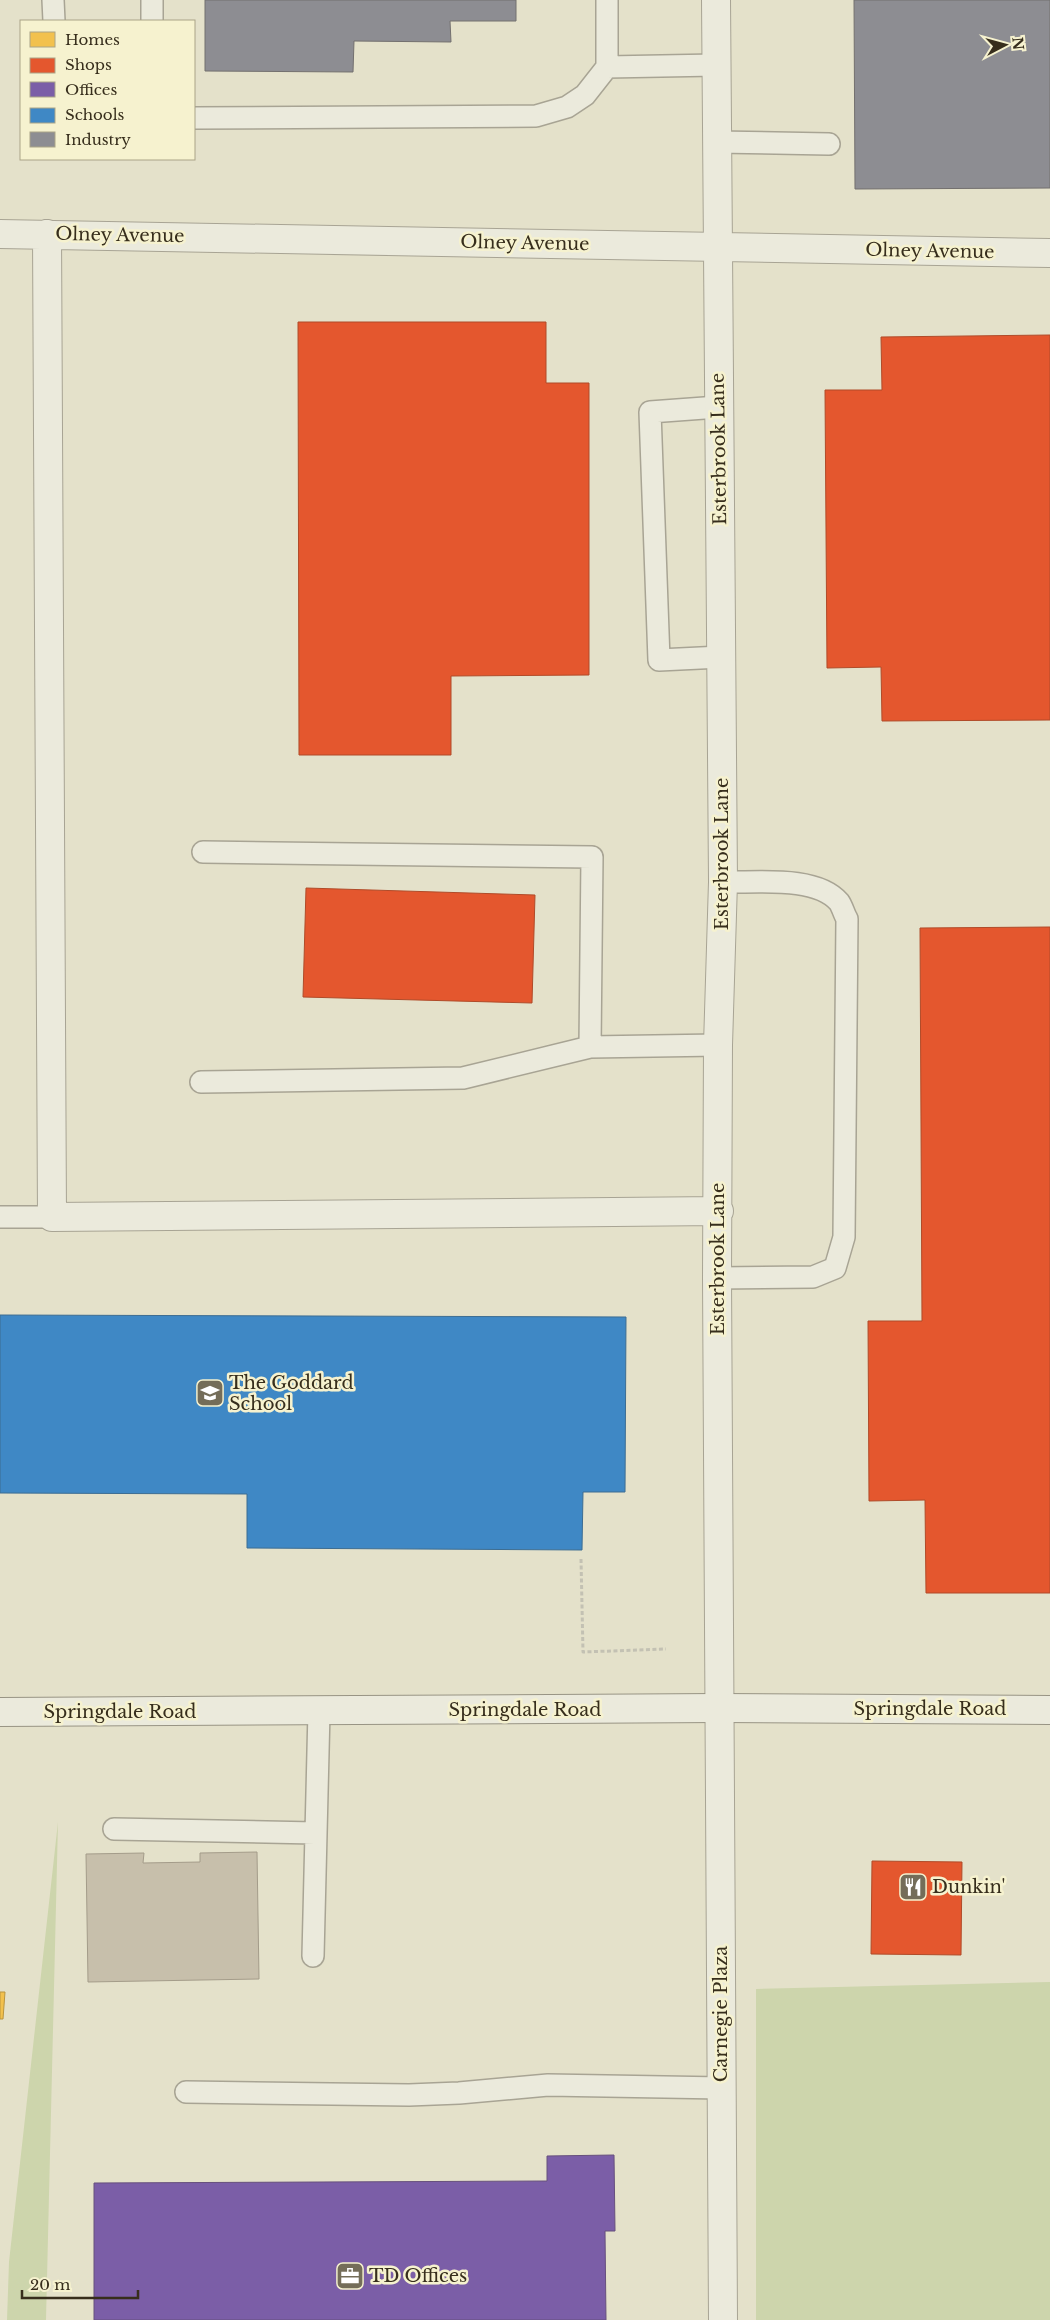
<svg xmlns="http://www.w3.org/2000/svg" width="1050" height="2320" font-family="'Libre Baskerville',serif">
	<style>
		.green { fill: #cdd5ac }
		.homes { fill: #f2c14e; stroke: #ba953f }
		.shops { fill: #e4572e; stroke: #b04b29 }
		.offices { fill: #7b5ea7; stroke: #67507d }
		.schools { fill: #3f88c5; stroke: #3d6d92 }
		.industry { fill: #8d8d92; stroke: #73706f }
		.building { fill: #c7bfab; stroke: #a49c8a }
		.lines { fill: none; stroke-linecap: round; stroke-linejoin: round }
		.service-casing { stroke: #a8a494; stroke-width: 24 }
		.minor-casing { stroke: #a8a494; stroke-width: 30 }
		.secondary-casing { stroke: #989484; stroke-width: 30 }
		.path { stroke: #c3c1b3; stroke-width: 3; stroke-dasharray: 4 2.5; stroke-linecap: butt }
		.service { stroke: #ebeadc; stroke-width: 21 }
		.minor { stroke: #ebeadc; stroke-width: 28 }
		.secondary { stroke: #ebeadc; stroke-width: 28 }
		.labels { text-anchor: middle; stroke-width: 5; stroke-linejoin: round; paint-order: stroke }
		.street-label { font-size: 18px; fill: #372e1c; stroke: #f6f2cf }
		.poi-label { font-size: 18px; fill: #372e1c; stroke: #f6f2cf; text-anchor: start }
	</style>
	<rect width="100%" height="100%" fill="#e4e1ca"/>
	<path class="green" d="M 58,1822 L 46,2320 L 7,2320 L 9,2262 Z
		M 1050,1982 L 1050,2320 L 756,2320 L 756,1989 Z"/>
	<path class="homes" d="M 0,1992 L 5,1992 L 3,2019 L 0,2019 Z"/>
	<path class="shops" d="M 298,322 L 546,322 L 546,383 L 589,383 L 589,675 L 451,676 L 451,755 L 299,755 Z
		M 1050,335 L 1050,720 L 882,721 L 881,667 L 827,668 L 825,390 L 882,390 L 881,337 Z
		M 306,888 L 535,895 L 532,1003 L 303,997 Z
		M 1050,927 L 1050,1593 L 926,1593 L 925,1500 L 869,1501 L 868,1321 L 922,1321 L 920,928 Z
		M 872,1861 L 962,1862 L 961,1955 L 871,1954 Z"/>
	<path class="offices" d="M 614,2155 L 615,2231 L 605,2231 L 606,2320 L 94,2320 L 94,2183 L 547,2181 L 547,2156 Z"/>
	<path class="schools" d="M 0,1315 L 626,1317 L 625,1492 L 583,1492 L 582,1550 L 247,1548 L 247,1494 L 0,1493 Z"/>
	<path class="industry" d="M 205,0 L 516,0 L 516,21 L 450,21 L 451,42 L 354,41 L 353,72 L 205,71 Z
		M 854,0 L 1050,0 L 1050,188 L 855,189 Z"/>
	<path class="building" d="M 257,1852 L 259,1979 L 88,1982 L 86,1854 L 144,1853 L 143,1863 L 200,1862 L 200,1853 Z"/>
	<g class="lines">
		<defs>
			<path id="service" d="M 53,0 L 54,21
				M 152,0 L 152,21
				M 607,67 L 716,65
				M 194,118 L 536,116 L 567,107 L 585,95 L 607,67 L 607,0
				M 716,142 L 829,144
				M 718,407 L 650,412 L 659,660 L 721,657
				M 203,852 L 592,857 L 590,1047 L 718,1045
				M 201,1082 L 463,1078 L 590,1047
				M 0,1217 L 52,1217
				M 717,1278 L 813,1277 L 835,1268 L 844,1237 L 847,919 C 844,914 842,906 839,902 C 816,875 755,883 723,882
				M 114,1829 L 315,1833
				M 313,1956 L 319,1711
				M 186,2092 L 409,2095 L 459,2093 L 548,2085 L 722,2088"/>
			<path id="minor" d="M 716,0 L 723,882 L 718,1045 L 717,1278 L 723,2320
				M 0,234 L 1050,253
				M 47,234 L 52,1217 L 719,1211"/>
			<path id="secondary" d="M 0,1712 L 719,1708 L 1050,1710"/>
		</defs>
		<use href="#service" class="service-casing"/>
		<use href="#minor" class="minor-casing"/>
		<use href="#secondary" class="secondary-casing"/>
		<path class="path" d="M 581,1559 L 583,1652 L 666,1649"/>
		<use href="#service" class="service"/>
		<use href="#minor" class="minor"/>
		<use href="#secondary" class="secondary"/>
	</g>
	<defs>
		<symbol id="school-square" viewBox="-11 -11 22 22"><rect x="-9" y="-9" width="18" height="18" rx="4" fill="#746d59" stroke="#f6f2cf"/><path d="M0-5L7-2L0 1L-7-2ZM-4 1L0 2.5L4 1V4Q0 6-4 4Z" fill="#fff"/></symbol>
		<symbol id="restaurant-square" viewBox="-11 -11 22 22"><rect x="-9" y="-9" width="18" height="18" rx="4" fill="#746d59" stroke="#f6f2cf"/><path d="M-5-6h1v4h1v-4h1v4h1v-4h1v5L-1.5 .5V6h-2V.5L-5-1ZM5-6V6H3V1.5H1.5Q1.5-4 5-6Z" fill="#fff"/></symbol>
		<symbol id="office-square" viewBox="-11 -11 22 22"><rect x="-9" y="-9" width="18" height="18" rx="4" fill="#746d59" stroke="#f6f2cf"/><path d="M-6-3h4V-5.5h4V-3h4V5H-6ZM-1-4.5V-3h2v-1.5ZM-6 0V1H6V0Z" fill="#fff"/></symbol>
	</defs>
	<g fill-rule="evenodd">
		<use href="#school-square" x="194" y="1377" width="32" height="32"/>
		<use href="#restaurant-square" x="897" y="1871" width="32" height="32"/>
		<use href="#office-square" x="334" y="2260" width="32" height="32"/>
	</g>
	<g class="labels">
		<g class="street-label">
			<text transform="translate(120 235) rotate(1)" y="6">Olney Avenue</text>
			<text transform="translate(525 243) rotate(1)" y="6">Olney Avenue</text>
			<text transform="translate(930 251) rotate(1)" y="6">Olney Avenue</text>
			<text transform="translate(719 449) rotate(-91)" y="6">Esterbrook Lane</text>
			<text transform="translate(722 854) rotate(-90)" y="6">Esterbrook Lane</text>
			<text transform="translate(718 1259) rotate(-90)" y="6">Esterbrook Lane</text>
			<text x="930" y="1715">Springdale Road</text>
			<text x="525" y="1716">Springdale Road</text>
			<text x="120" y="1718">Springdale Road</text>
			<text transform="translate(721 2014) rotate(-90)" y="6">Carnegie Plaza</text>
		</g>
		<g class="poi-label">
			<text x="229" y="1389">The Goddard<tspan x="229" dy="21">School</tspan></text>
			<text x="932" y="1893">Dunkin'</text>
			<text x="369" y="2282">TD Offices</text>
		</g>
	</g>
	<rect x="20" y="20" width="175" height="140" fill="#f6f2cf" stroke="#aaa487"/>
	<rect x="30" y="32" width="25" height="15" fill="#f2c14e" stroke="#aaa487"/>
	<text x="65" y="45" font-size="15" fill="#372e1c">Homes</text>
	<rect x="30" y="58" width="25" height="15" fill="#e4572e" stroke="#aaa487"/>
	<text x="65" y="70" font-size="15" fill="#372e1c">Shops</text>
	<rect x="30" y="82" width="25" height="15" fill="#7b5ea7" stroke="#aaa487"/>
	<text x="65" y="95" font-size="15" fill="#372e1c">Offices</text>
	<rect x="30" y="108" width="25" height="15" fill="#3f88c5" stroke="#aaa487"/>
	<text x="65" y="120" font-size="15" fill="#372e1c">Schools</text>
	<rect x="30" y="132" width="25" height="15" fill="#8d8d92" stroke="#aaa487"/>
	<text x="65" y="145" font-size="15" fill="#372e1c">Industry</text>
	<g transform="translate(1005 45) rotate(84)" stroke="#f6f2cf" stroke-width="4" paint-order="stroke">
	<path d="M0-4L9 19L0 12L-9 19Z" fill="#372e1c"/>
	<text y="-8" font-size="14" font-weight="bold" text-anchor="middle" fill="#372e1c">N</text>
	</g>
	<path d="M22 2290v8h116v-8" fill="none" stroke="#372e1c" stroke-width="2.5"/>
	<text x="30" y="2290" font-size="15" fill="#372e1c" stroke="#f6f2cf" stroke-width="4" paint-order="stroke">20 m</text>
</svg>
